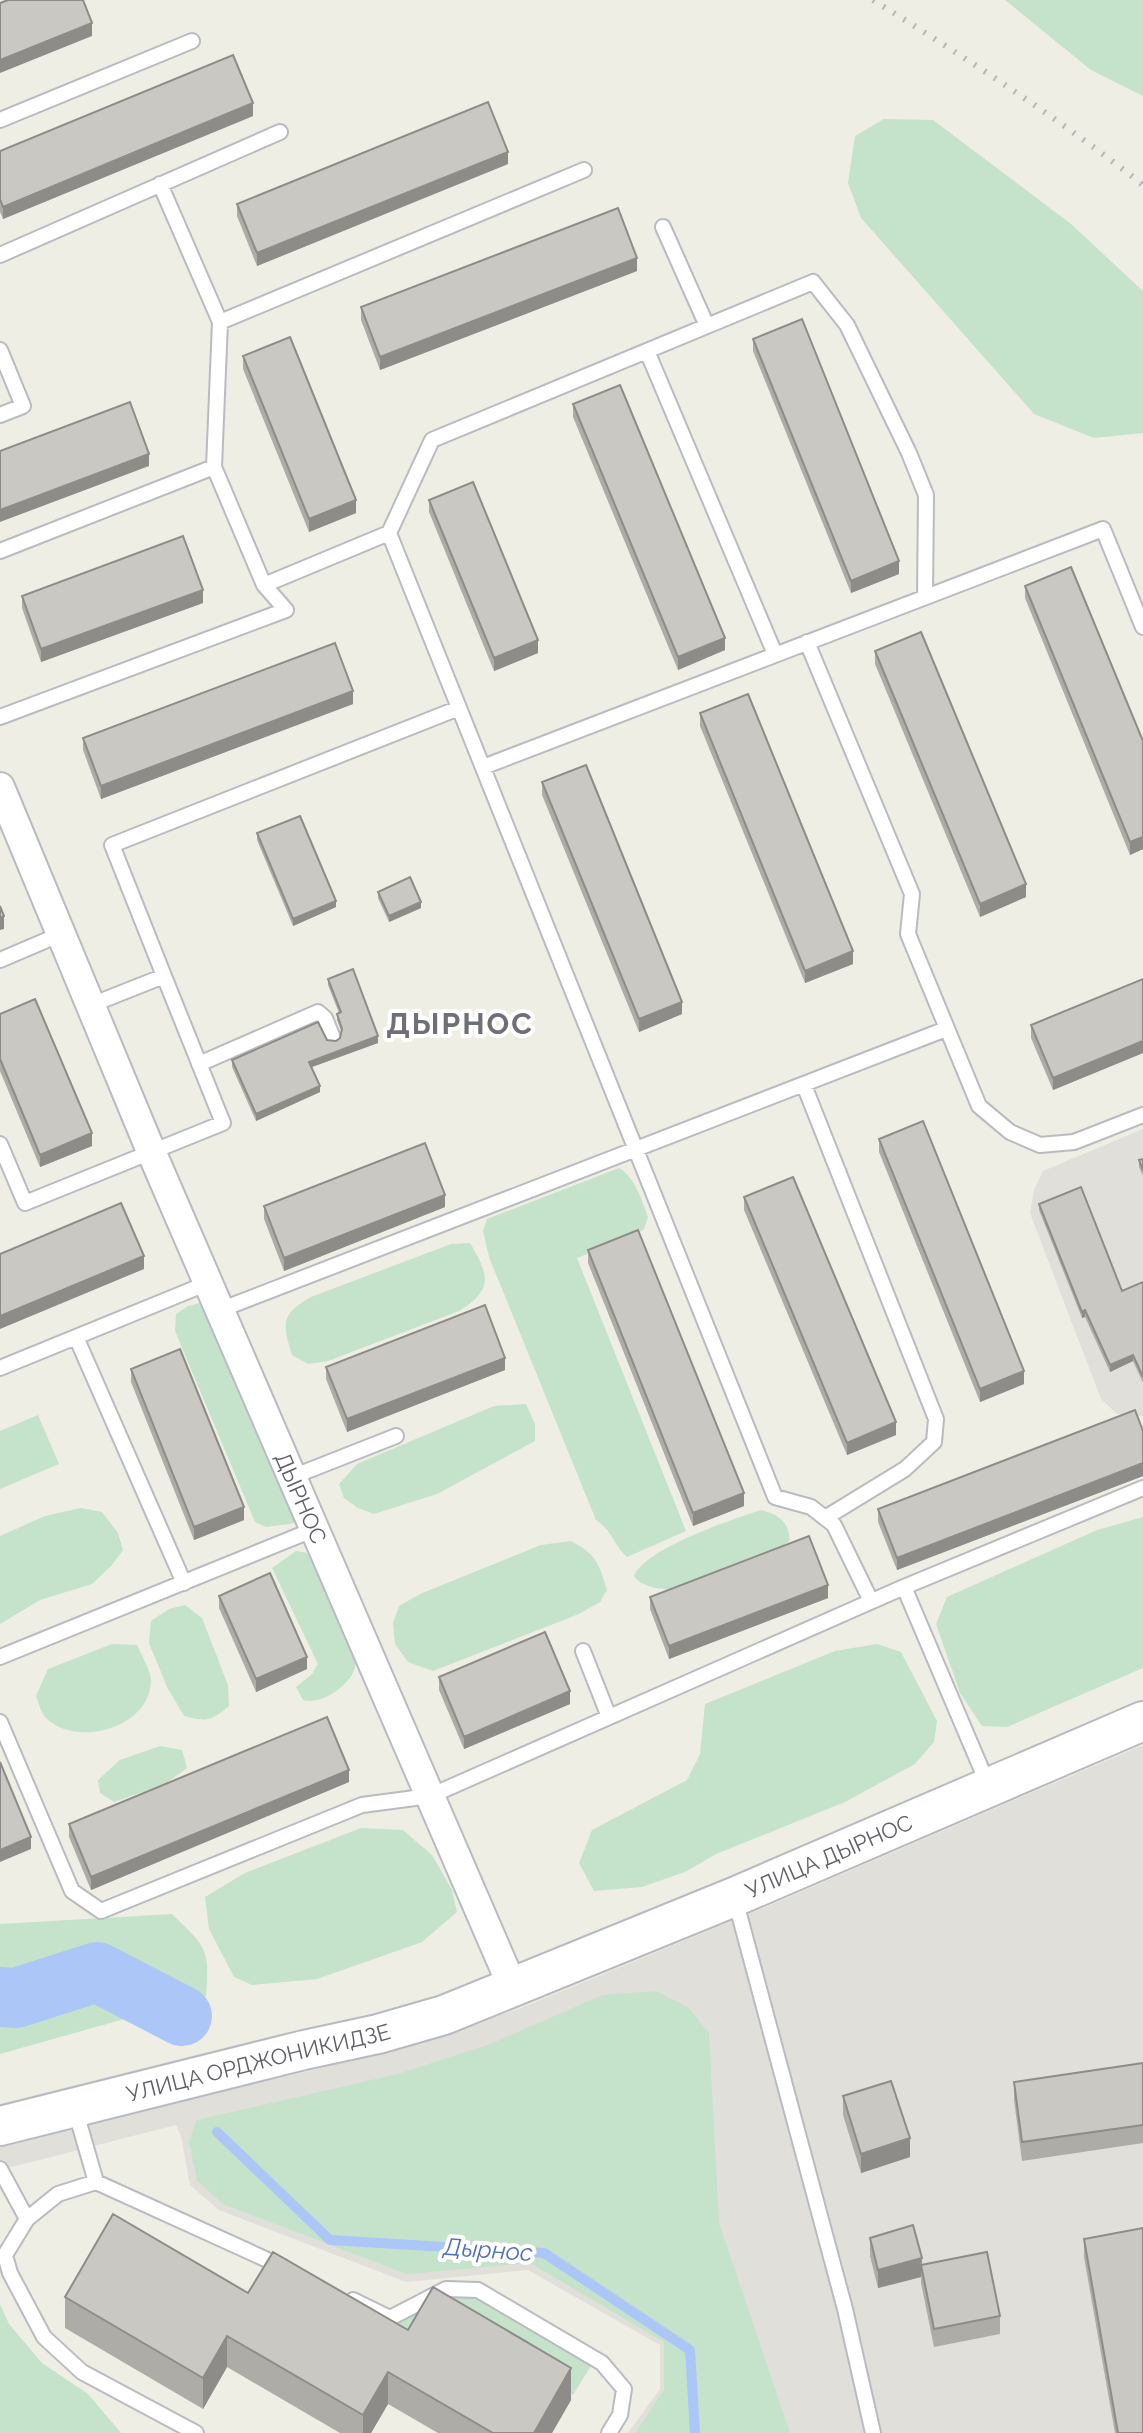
<svg xmlns="http://www.w3.org/2000/svg" width="1143" height="2433" font-family="Raleway,sans-serif">
	<style>
		.industrial { fill: #e0dfd9 }
		.green { fill: #c4e3ca }
		.lines { fill: none; stroke-linecap: round; stroke-linejoin: round }
		.stream { stroke: #acc7f7; stroke-width: 10 }
		.river { stroke: #acc7f7; stroke-width: 60 }
		.service-casing { stroke: #babbc0; stroke-width: 18 }
		.minor-casing { stroke: #babbc0; stroke-width: 32 }
		.secondary-casing { stroke: #b9bac0; stroke-width: 42 }
		.service { stroke: #fff; stroke-width: 14 }
		.minor { stroke: #fff; stroke-width: 28 }
		.secondary { stroke: #fff; stroke-width: 38 }
		.rail { stroke: #b5b6b6; stroke-width: 6; stroke-dasharray: 2 10; stroke-linecap: butt }
		.wall { fill: #aeaca7 }
		.shaded-wall { fill: #8d8c88 }
		.building { fill: #cac8c2; stroke: #8d8c88; stroke-width: 2 }
		.labels { text-anchor: middle; stroke-width: 8; stroke-linejoin: round; paint-order: stroke }
		.street-label { font-size: 22px; fill: #5d5f64; stroke: #fff }
		.water-label { font-size: 24px; font-style: italic; fill: #506eb9; stroke: #fff }
		.district-label { font-size: 30px; font-weight: bold; letter-spacing: 2px; fill: #6e7076; stroke: #fff }
	</style>
	<rect width="100%" height="100%" fill="#eeeee5"/>
	<path class="industrial" d="M 1143,1129 L 1143,1416 L 1117,1414 L 1101,1399 L 1030,1213 L 1034,1190 L 1043,1171 Z
		M 1143,1745 L 1143,2433 L 628,2433 L 660,2389 L 660,2345 L 528,2270 L 406,2282 L 219,2210 L 190,2185 L 181,2136 L 176,2125 L 0,2170 L 0,2146 L 383,2053 L 521,2008 L 742,1917 Z"/>
	<path class="green" d="M 1005,0 L 1143,0 L 1143,96 L 1091,70 Z
		M 884,119 L 933,120 L 1071,224 L 1143,291 L 1143,433 L 1094,438 L 1034,414 L 861,218 L 848,183 L 855,136 Z
		M 619,1168 C 635,1177 642,1201 648,1217 L 644,1229 L 635,1235 L 577,1258 L 686,1531 L 627,1557 C 613,1544 612,1530 596,1520 L 489,1257 L 483,1231 L 487,1219 Z
		M 470,1243 C 489,1275 494,1290 459,1311 L 328,1361 L 308,1364 L 292,1355 C 282,1323 281,1314 311,1297 L 451,1244 Z
		M 203,1302 L 296,1523 L 266,1527 L 255,1522 L 175,1331 L 176,1314 L 188,1306 Z
		M 526,1404 L 535,1424 L 535,1441 L 437,1494 L 374,1514 L 358,1508 L 344,1498 L 339,1484 L 357,1464 L 494,1406 Z
		M 38,1415 L 59,1464 L 0,1489 L 0,1431 Z
		M 81,1508 L 102,1512 L 118,1533 L 123,1550 L 112,1565 L 92,1584 L 40,1600 L 0,1624 L 0,1536 L 45,1516 Z
		M 761,1510 C 779,1515 788,1521 790,1540 C 767,1561 723,1573 692,1582 C 685,1584 676,1588 668,1589 C 657,1589 640,1586 634,1576 C 644,1549 733,1519 761,1510 Z
		M 1143,1517 L 1143,1668 L 1007,1727 L 982,1726 L 960,1693 L 936,1624 L 947,1597 L 1097,1530 Z
		M 571,1541 C 596,1554 599,1563 607,1590 L 600,1602 L 579,1614 L 433,1671 L 408,1662 L 395,1644 L 393,1623 L 399,1606 L 420,1594 L 541,1545 Z
		M 296,1551 L 307,1553 L 353,1646 C 355,1655 357,1664 353,1673 C 344,1689 320,1705 303,1700 L 296,1687 L 312,1674 L 318,1664 L 272,1568 Z
		M 185,1605 L 202,1618 L 228,1685 L 229,1706 C 211,1721 207,1722 184,1716 L 167,1687 L 149,1643 L 151,1621 L 169,1609 Z
		M 112,1644 L 137,1645 C 141,1655 151,1670 151,1681 C 150,1727 79,1748 47,1719 C 41,1714 39,1703 36,1696 L 48,1669 Z
		M 877,1644 L 901,1652 L 937,1721 L 934,1742 L 915,1764 L 845,1802 L 716,1854 L 685,1872 L 642,1887 L 594,1891 L 579,1863 L 592,1830 L 687,1780 L 700,1754 L 705,1704 L 835,1651 Z
		M 160,1746 L 182,1750 L 187,1768 L 165,1784 L 114,1802 L 100,1793 L 98,1780 L 120,1760 Z
		M 361,1828 L 403,1830 L 432,1855 L 452,1890 L 457,1912 L 422,1942 L 317,1979 L 252,1985 L 234,1977 L 209,1929 L 205,1897 L 245,1873 Z
		M 172,1914 C 206,1947 210,1948 206,1996 L 0,2054 L 0,1924 Z
		M 655,1991 L 689,2008 L 709,2033 L 719,2223 L 790,2433 L 635,2433 L 664,2390 L 664,2342 L 530,2263 L 407,2274 L 223,2204 L 197,2181 L 189,2141 L 197,2120 L 398,2074 L 490,2044 L 603,1995 Z
		M 456,2295 L 480,2298 L 591,2366 L 573,2395 L 432,2313 L 417,2335 L 395,2322 L 437,2300 Z
		M 0,2304 L 9,2324 L 42,2363 L 88,2394 L 121,2433 L 0,2433 Z"/>
	<g class="lines">
		<path class="stream" d="M 217,2132 L 330,2240 L 544,2253 L 690,2350 L 695,2433"/>
		<path class="river" d="M 0,1997 L 16,1998 L 97,1972 L 182,2016"/>
		<defs>
			<path id="service" d="M 0,120 L 192,41
				M 160,184 L 220,322 L 584,170
				M 663,227 L 707,326
				M 0,255 L 280,132
				M 0,350 L 23,406 L 0,415
				M 647,351 L 775,654
				M 214,467 L 264,585 L 389,533 L 432,440 L 813,282 L 847,325 L 909,453 L 926,495 L 925,597
				M 389,533 L 775,1497 L 811,1507 L 834,1525 L 871,1601
				M 0,551 L 214,467 L 220,322
				M 807,642 L 912,894 L 908,934 L 979,1106 L 1010,1132 L 1040,1145 L 1074,1142 L 1143,1115
				M 0,717 L 286,610 L 264,585
				M 483,767 L 1103,529 L 1143,627
				M 0,960 L 61,934
				M 164,976 L 112,845 L 459,708
				M 199,1064 L 318,1012 L 325,1018 L 333,1038
				M 804,1085 L 936,1419 L 934,1442 L 905,1469 L 825,1518
				M 0,1144 L 25,1203 L 223,1123 L 164,976 L 91,1005
				M 220,1310 L 946,1029
				M 76,1337 L 184,1583
				M 0,1368 L 208,1283
				M 292,1477 L 396,1436
				M 904,1587 L 989,1787
				M 583,1651 L 609,1717
				M 0,1657 L 315,1529
				M 0,1722 L 72,1891 L 101,1911 L 362,1805 L 430,1796 L 904,1587 L 1143,1488
				M 735,1899 L 845,2309 L 873,2433
				M 75,2109 L 96,2182
				M 0,2169 L 27,2219
				M 353,2300 L 390,2318 L 446,2289 L 478,2290 L 602,2363 L 624,2389 L 620,2415 L 609,2433
				M 196,2433 L 82,2372 L 44,2337 L 10,2273 L 5,2255 L 27,2219 L 58,2194 L 96,2182 L 283,2267"/>
			<g id="minor">
				<path id="s1" d="M 0,787 L 151,1151 L 513,1988"/>
			</g>
			<g id="secondary">
				<path id="s2" d="M 0,2126 L 304,2050 L 378,2034 L 444,2015 L 734,1897 L 1143,1721"/>
			</g>
		</defs>
		<use href="#service" class="service-casing"/>
		<use href="#minor" class="minor-casing"/>
		<use href="#secondary" class="secondary-casing"/>
		<use href="#service" class="service"/>
		<use href="#minor" class="minor"/>
		<use href="#secondary" class="secondary"/>
		<path class="rail" d="M 873,0 C 966,58 1057,117 1143,185"/>
	</g>
	<path class="wall" d="M 253,116 L 3,219 L 0,212 L 0,151 Z
		M 508,164 L 257,266 L 237,216 L 237,204 Z
		M 637,271 L 380,370 L 361,320 L 361,307 Z
		M 753,339 L 899,574 L 851,593 L 753,351 Z
		M 243,356 L 356,513 L 309,532 L 243,369 Z
		M 573,404 L 725,650 L 678,670 L 573,417 Z
		M 429,500 L 538,653 L 494,671 L 429,512 Z
		M 1025,586 L 1143,741 L 1143,849 L 1130,855 L 1025,598 Z
		M 22,596 L 203,603 L 41,662 L 22,608 Z
		M 875,651 L 1026,897 L 980,917 L 875,664 Z
		M 353,704 L 101,799 L 83,750 L 83,738 Z
		M 700,713 L 853,964 L 805,983 L 700,726 Z
		M 542,782 L 682,1014 L 639,1032 L 542,795 Z
		M 257,833 L 336,907 L 293,926 L 257,840 Z
		M 378,892 L 421,908 L 389,922 L 378,898 Z
		M 328,979 L 378,1043 L 312,1067 L 320,1092 L 256,1121 L 232,1067 L 232,1060 L 327,1040 L 336,1041 L 340,1038 L 342,1033 L 337,1020 L 337,1014 L 339,1013 L 328,985 Z
		M 1143,979 L 1143,1053 L 1053,1090 L 1031,1038 L 1031,1025 Z
		M 0,1014 L 92,1146 L 40,1167 L 0,1071 Z
		M 879,1139 L 1024,1384 L 980,1402 L 879,1152 Z
		M 1143,1159 L 1143,1176 L 1139,1167 L 1139,1160 Z
		M 744,1197 L 896,1435 L 847,1455 L 744,1210 Z
		M 1039,1204 L 1122,1291 L 1143,1282 L 1143,1383 L 1133,1361 L 1110,1372 L 1085,1317 L 1082,1318 L 1039,1210 Z
		M 264,1206 L 445,1207 L 284,1271 L 264,1219 Z
		M 588,1250 L 744,1506 L 693,1526 L 588,1263 Z
		M 326,1367 L 505,1370 L 347,1432 L 326,1379 Z
		M 131,1369 L 244,1520 L 194,1540 L 131,1382 Z
		M 1143,1431 L 1143,1476 L 897,1570 L 878,1522 L 878,1509 Z
		M 219,1596 L 307,1669 L 256,1692 L 219,1608 Z
		M 650,1597 L 828,1598 L 669,1659 L 650,1609 Z
		M 439,1677 L 570,1704 L 464,1749 L 439,1690 Z
		M 349,1782 L 91,1890 L 69,1837 L 69,1824 Z
		M 1143,2063 L 1143,2143 L 1022,2161 L 1014,2100 L 1014,2082 Z
		M 843,2096 L 910,2157 L 861,2173 L 843,2115 Z
		M 870,2238 L 922,2264 L 1000,2316 L 1000,2334 L 934,2347 L 921,2283 L 921,2277 L 878,2288 L 870,2256 Z
		M 1084,2239 L 1143,2433 L 1115,2433 L 1084,2257 Z
		M 248,2293 L 408,2330 L 571,2400 L 552,2433 L 438,2433 L 388,2404 L 371,2433 L 340,2433 L 227,2367 L 203,2409 L 65,2328 L 65,2297 Z"/>
	<path class="shaded-wall" d="M 92,23 L 92,36 L 0,73 L 0,60 Z
		M 253,103 L 253,116 L 3,219 L 3,207 Z
		M 508,152 L 508,164 L 257,266 L 257,253 Z
		M 637,258 L 637,271 L 380,370 L 380,357 Z
		M 149,454 L 149,466 L 0,522 L 0,510 Z
		M 356,500 L 356,513 L 309,532 L 309,519 Z
		M 899,561 L 899,574 L 851,593 L 851,581 Z
		M 203,590 L 203,603 L 41,662 L 41,649 Z
		M 725,638 L 725,650 L 678,670 L 678,657 Z
		M 538,640 L 538,653 L 494,671 L 494,658 Z
		M 353,691 L 353,704 L 101,799 L 101,786 Z
		M 1143,837 L 1143,849 L 1130,855 L 1130,842 Z
		M 1026,884 L 1026,897 L 980,917 L 980,904 Z
		M 336,901 L 336,907 L 293,926 L 293,919 Z
		M 421,902 L 421,908 L 389,922 L 389,916 Z
		M 4,916 L 4,929 L 0,930 L 0,918 Z
		M 853,951 L 853,964 L 805,983 L 805,971 Z
		M 682,1002 L 682,1014 L 639,1032 L 639,1019 Z
		M 378,1036 L 378,1043 L 309,1068 L 309,1062 Z
		M 1143,1041 L 1143,1053 L 1053,1090 L 1053,1078 Z
		M 320,1086 L 320,1092 L 256,1121 L 256,1114 Z
		M 92,1133 L 92,1146 L 40,1167 L 40,1155 Z
		M 445,1195 L 445,1207 L 284,1271 L 284,1258 Z
		M 144,1256 L 144,1269 L 0,1329 L 0,1316 Z
		M 1085,1310 L 1085,1317 L 1082,1318 L 1082,1312 Z
		M 1133,1355 L 1133,1361 L 1110,1372 L 1110,1365 Z
		M 505,1358 L 505,1370 L 347,1432 L 347,1419 Z
		M 1024,1371 L 1024,1384 L 980,1402 L 980,1389 Z
		M 896,1422 L 896,1435 L 847,1455 L 847,1443 Z
		M 1143,1463 L 1143,1476 L 897,1570 L 897,1558 Z
		M 744,1493 L 744,1506 L 693,1526 L 693,1513 Z
		M 244,1507 L 244,1520 L 194,1540 L 194,1527 Z
		M 828,1585 L 828,1598 L 669,1659 L 669,1646 Z
		M 307,1657 L 307,1669 L 256,1692 L 256,1679 Z
		M 570,1691 L 570,1704 L 464,1749 L 464,1737 Z
		M 349,1770 L 349,1782 L 91,1890 L 91,1877 Z
		M 31,1837 L 31,1849 L 0,1862 L 0,1850 Z
		M 910,2138 L 910,2157 L 861,2173 L 861,2154 Z
		M 922,2258 L 921,2277 L 878,2288 L 878,2270 Z
		M 227,2336 L 227,2367 L 203,2409 L 203,2378 Z
		M 571,2368 L 571,2400 L 552,2433 L 534,2433 Z
		M 388,2372 L 388,2404 L 371,2433 L 363,2433 L 363,2415 Z"/>
	<path class="building" d="M 8,0 L 83,0 L 92,23 L 0,60 L 0,3 Z
		M 233,55 L 253,103 L 3,207 L 0,199 L 0,151 Z
		M 488,102 L 508,152 L 257,253 L 237,204 Z
		M 618,208 L 637,258 L 380,357 L 361,307 Z
		M 802,319 L 899,561 L 851,581 L 753,339 Z
		M 290,337 L 356,500 L 309,519 L 243,356 Z
		M 620,385 L 725,638 L 678,657 L 573,404 Z
		M 130,402 L 149,454 L 0,510 L 0,451 Z
		M 473,482 L 538,640 L 494,658 L 429,500 Z
		M 183,536 L 203,590 L 41,649 L 22,596 Z
		M 1071,567 L 1143,741 L 1143,837 L 1130,842 L 1025,586 Z
		M 921,632 L 1026,884 L 980,904 L 875,651 Z
		M 335,643 L 353,691 L 101,786 L 83,738 Z
		M 748,694 L 853,951 L 805,971 L 700,713 Z
		M 586,765 L 682,1002 L 639,1019 L 542,782 Z
		M 300,816 L 336,901 L 293,919 L 257,833 Z
		M 410,877 L 421,902 L 389,916 L 378,892 Z
		M 0,906 L 4,916 L 0,918 Z
		M 353,969 L 378,1036 L 309,1062 L 320,1086 L 256,1114 L 232,1060 L 318,1022 L 327,1040 L 336,1041 L 340,1038 L 342,1029 L 337,1014 L 341,1012 L 328,979 Z
		M 1143,979 L 1143,1041 L 1053,1078 L 1031,1025 Z
		M 35,999 L 92,1133 L 40,1155 L 0,1059 L 0,1014 Z
		M 923,1121 L 1024,1371 L 980,1389 L 879,1139 Z
		M 425,1143 L 445,1195 L 284,1258 L 264,1206 Z
		M 1143,1159 L 1143,1170 L 1139,1160 Z
		M 793,1177 L 896,1422 L 847,1443 L 744,1197 Z
		M 1081,1187 L 1122,1291 L 1143,1282 L 1143,1377 L 1133,1355 L 1110,1365 L 1085,1310 L 1082,1312 L 1039,1204 Z
		M 121,1203 L 144,1256 L 0,1316 L 0,1254 Z
		M 638,1230 L 744,1493 L 693,1513 L 588,1250 Z
		M 485,1305 L 505,1358 L 347,1419 L 326,1367 Z
		M 180,1349 L 244,1507 L 194,1527 L 131,1369 Z
		M 1135,1410 L 1143,1431 L 1143,1463 L 897,1558 L 878,1509 Z
		M 809,1536 L 828,1585 L 669,1646 L 650,1597 Z
		M 270,1573 L 307,1657 L 256,1679 L 219,1596 Z
		M 545,1632 L 570,1691 L 464,1737 L 439,1677 Z
		M 327,1717 L 349,1770 L 91,1877 L 69,1824 Z
		M 0,1762 L 31,1837 L 0,1850 Z
		M 1143,2063 L 1143,2125 L 1022,2142 L 1014,2082 Z
		M 891,2081 L 910,2138 L 861,2154 L 843,2096 Z
		M 113,2214 L 248,2293 L 273,2252 L 408,2330 L 433,2287 L 571,2368 L 534,2433 L 493,2433 L 388,2372 L 363,2415 L 227,2336 L 203,2378 L 65,2297 Z
		M 913,2225 L 922,2258 L 878,2270 L 870,2238 Z
		M 1143,2228 L 1143,2433 L 1118,2433 L 1084,2239 Z
		M 987,2252 L 1000,2316 L 934,2329 L 921,2265 Z"/>
	<g class="labels">
		<g class="street-label">
			<text dy="8" stroke="none"><textPath href="#s1" startOffset="772">ДЫРНОС</textPath></text>
			<text dy="8" stroke="none"><textPath href="#s2" startOffset="874">УЛИЦА ДЫРНОС</textPath></text>
			<text dy="8" stroke="none"><textPath href="#s2" startOffset="266">УЛИЦА ОРДЖОНИКИДЗЕ</textPath></text>
		</g>
		<g class="water-label">
			<text transform="translate(488 2250) rotate(4)" y="8">Дырнос</text>
		</g>
		<g class="district-label">
			<text x="460" y="1034">ДЫРНОС</text>
		</g>
	</g>
</svg>
